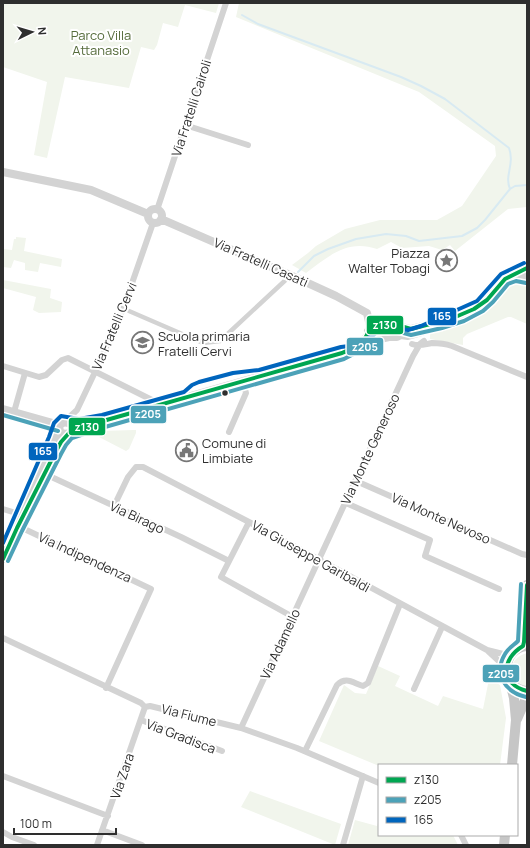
<svg xmlns="http://www.w3.org/2000/svg" width="530" height="848" font-family="Manrope,sans-serif">
	<style>
		.green { fill: #f1f5ec }
		.lines { fill: none; stroke-linecap: round; stroke-linejoin: round }
		.stream { stroke: #d8eaf2; stroke-width: 2 }
		.pedestrian { stroke: #d3d3d3; stroke-width: 4.5 }
		.minor { stroke: #d3d3d3; stroke-width: 6 }
		.tertiary { stroke: #d3d3d3; stroke-width: 8 }
		.primary { stroke: #c6c6c6; stroke-width: 10 }
		.bus-1-casing { stroke: #fff; stroke-width: 7 }
		.bus-2-casing { stroke: #fff; stroke-width: 7 }
		.bus-3-casing { stroke: #fff; stroke-width: 7 }
		.bus-1 { stroke: #00a651; stroke-width: 4 }
		.bus-2 { stroke: #4ca2b8; stroke-width: 4 }
		.bus-3 { stroke: #0065bd; stroke-width: 4 }
		.bus-dot { fill: #2e2e2e; stroke: #fff; stroke-width: 1.5 }
		.labels { text-anchor: middle; stroke-width: 4; stroke-linejoin: round; paint-order: stroke }
		.park-label { font-size: 13px; fill: #556b3b; stroke: #fff }
		.street-label { font-size: 13px; fill: #2e2e2e; stroke: #fff }
		.poi-label { font-size: 13px; fill: #2e2e2e; stroke: #fff; text-anchor: start }
		.line-badge { stroke: #fff; stroke-width: 1.5 }
		.badge-label { font-size: 11px; text-anchor: middle; font-weight: bold; fill: #fff }
	</style>
	<rect width="100%" height="100%" fill="#fff"/>
	<path class="green" d="M 3,3 L 219,3 L 216,13 L 185,5 L 178,27 L 163,23 L 157,45 L 154,50 L 141,47 L 129,88 L 65,77 L 47,158 L 34,155 L 47,82 L 3,67 Z
		M 239,3 L 527,3 L 527,207 L 508,209 L 455,251 L 450,245 L 442,250 L 429,246 L 402,248 L 391,242 L 377,249 C 347,239 329,256 306,273 L 292,265 L 308,253 L 316,246 L 345,229 L 380,220 L 437,220 L 462,206 L 496,156 L 495,146 L 419,92 L 236,17 Z
		M 16,237 L 26,238 L 24,251 L 62,259 L 61,267 L 40,263 L 38,272 L 25,270 L 25,263 L 14,260 L 11,268 L 3,267 L 3,249 L 12,250 L 14,239 L 16,239 Z
		M 3,280 L 51,289 L 50,298 L 62,302 L 61,312 L 39,313 L 33,310 L 36,297 L 3,288 Z
		M 519,280 L 527,282 L 527,324 L 511,317 L 508,317 L 467,334 L 463,338 L 463,345 L 430,339 L 430,334 L 432,333 L 431,330 C 445,325 469,318 481,311 C 496,302 501,284 519,280 Z
		M 134,430 L 136,430 L 136,433 L 129,449 L 126,451 L 99,437 L 98,435 L 99,432 L 101,431 Z
		M 527,653 L 527,687 C 507,680 506,659 527,653 Z
		M 378,666 L 400,676 L 395,686 L 438,706 L 443,696 L 483,709 L 489,679 L 500,685 L 506,718 L 500,765 L 379,766 L 319,741 L 344,685 L 355,693 L 366,694 Z
		M 250,791 L 341,824 L 335,845 L 241,807 Z
		M 379,819 L 379,835 L 453,835 L 458,845 L 348,845 L 355,820 L 377,826 Z"/>
	<g class="lines">
		<path class="stream" d="M 242,15 L 258,24 L 401,77 L 421,86 L 445,99 L 509,148 C 515,165 504,175 510,189
			M 298,272 L 314,256 L 328,249 L 356,239 L 386,234 L 406,236 L 419,241 L 462,236 L 477,228 L 485,220 L 510,189 L 515,186 L 527,185"/>
		<path class="pedestrian" d="M 129,311 L 203,343 L 220,341 L 291,275"/>
		<path class="minor" d="M 185,125 L 248,145
			M 157,210 L 226,3
			M 412,344 C 420,347 425,344 432,343 C 439,343 446,344 452,346 L 527,377
			M 3,366 L 39,377 L 46,375 L 62,360 L 68,358 L 160,404
			M 14,412 L 25,373
			M 64,422 L 77,410 L 95,372 L 123,309 L 153,223
			M 229,432 L 246,393 L 243,382
			M 45,474 L 181,537 L 229,561
			M 356,481 L 522,554 L 527,555
			M 346,503 L 430,540 L 425,556 L 499,589
			M 114,506 L 128,477 L 136,467 L 143,467 L 249,522 L 487,650 L 503,654 L 513,652
			M 3,509 L 22,515
			M 249,522 L 221,577 L 293,617
			M 18,526 L 151,589 L 106,688
			M 3,638 L 141,703 L 145,707 L 150,706 L 241,728 L 297,748 L 379,783
			M 488,651 L 502,664 L 506,671
			M 414,689 L 442,627
			M 141,720 L 222,751
			M 241,728 L 413,356 L 420,344 L 424,341
			M 305,751 L 337,685 C 346,676 353,683 363,686 L 368,683 L 400,604
			M 3,776 L 108,816
			M 102,830 L 142,845
			M 3,832 L 12,837 L 34,845
			M 461,835 L 466,845
			M 97,845 L 145,707
			M 343,845 L 363,776"/>
		<path class="tertiary" d="M 3,172 L 91,190 L 148,214
			M148 216a7 7 0 1 1 14 0a7 7 0 1 1-14 0Z
			M 161,219 L 299,279 L 336,296 L 367,313 L 370,326
			M 512,276 L 527,277
			M 449,320 L 480,306 L 487,300 L 505,279 L 527,268
			M 368,331 L 371,337 L 376,339 L 380,339 L 389,337 L 397,337 L 401,335 L 408,336 L 422,332
			M 353,353 L 363,349 L 378,339
			M 3,409 L 60,425
			M 59,428 L 61,433 L 66,434 L 103,421 L 342,353 L 362,343 L 368,335 L 370,326 C 378,320 381,325 389,326 C 390,326 394,325 395,325 C 400,325 404,329 411,329 L 453,318
			M 53,458 L 61,442 L 69,433
			M 3,559 L 31,492 L 55,439 L 60,425 L 64,422 L 77,425 L 84,424"/>
		<path class="primary" d="M 523,646 L 527,585
			M 527,646 C 500,648 500,689 527,691
			M 510,682 L 514,698 L 516,720 L 512,765
			M 517,719 L 527,696
			M 504,845 L 505,835"/>
		<defs>
			<path id="bus-1" d="M 3,559 L 17,528 L 56,451 L 61,442 L 69,433 L 103,421 L 342,353 C 357,346 366,344 370,326 L 377,323 L 389,326 L 397,325 L 411,329 L 453,318 L 474,309 L 487,300 L 505,279 L 527,268
				M 527,585 L 524,642 L 523,646 C 501,659 500,684 527,691"/>
			<path id="bus-2" d="M 3,415 L 58,431
				M 8,561 L 22,531 L 61,454 L 66,445 L 72,438 L 105,427 L 344,359 C 359,351 371,348 375,330 L 377,329 L 388,332 L 396,331 L 411,335 L 442,328 L 464,321 L 483,311 L 493,302 L 508,284 L 516,281 L 526,283
				M 521,584 L 518,641 C 514,645 508,648 505,654 C 493,674 505,692 526,697"/>
			<path id="bus-3" d="M 3,543 L 49,437 L 54,423 L 61,416 L 79,419 L 102,415 L 184,392 L 192,385 L 199,382 L 233,373 L 259,370 L 341,347 L 357,345 L 376,333 L 395,331 L 401,329 L 408,330 L 421,326 L 477,301 L 501,274 L 524,263"/>
		</defs>
		<use href="#bus-1" class="bus-1-casing"/>
		<use href="#bus-2" class="bus-2-casing"/>
		<use href="#bus-3" class="bus-3-casing"/>
		<use href="#bus-1" class="bus-1"/>
		<use href="#bus-2" class="bus-2"/>
		<use href="#bus-3" class="bus-3"/>
	</g>
	<defs>
		<symbol id="sight-ring" viewBox="-11 -11 22 22"><circle r="9.5" fill="#fff" stroke="#777" stroke-width="1.5"/><path d="M0-6L1.8-2.2L6-1.7L2.9 1.2L3.7 5.4L0 3.3L-3.7 5.4L-2.9 1.2L-6-1.7L-1.8-2.2Z" fill="#777"/></symbol>
		<symbol id="school-ring" viewBox="-11 -11 22 22"><circle r="9.5" fill="#fff" stroke="#777" stroke-width="1.5"/><path d="M0-5L7-2L0 1L-7-2ZM-4 1L0 2.5L4 1V4Q0 6-4 4Z" fill="#777"/></symbol>
		<symbol id="civic-ring" viewBox="-11 -11 22 22"><circle r="9.5" fill="#fff" stroke="#777" stroke-width="1.5"/><path d="M-.6-6.5H3V-4.5H.6V-3L4-1V1h2V6H-6V1h2V-1L-.6-3ZM-1.2 2.5V6h2.4V2.5Z" fill="#777"/></symbol>
	</defs>
	<g fill-rule="evenodd">
		<use href="#sight-ring" x="434" y="248" width="25" height="25"/>
		<use href="#school-ring" x="130" y="330" width="25" height="25"/>
		<use href="#civic-ring" x="174" y="438" width="25" height="25"/>
	</g>
	<circle class="bus-dot" cx="225" cy="393" r="3.5"/>
	<g class="labels">
		<g class="park-label">
			<text x="101" y="40">Parco Villa<tspan x="101" dy="15">Attanasio</tspan></text>
		</g>
		<g class="street-label">
			<text transform="translate(191 108) rotate(-72)" y="5">Via Fratelli Cairoli</text>
			<text transform="translate(261 262) rotate(24)" y="5">Via Fratelli Casati</text>
			<text transform="translate(114 326) rotate(-67)" y="5">Via Fratelli Cervi</text>
			<text transform="translate(370 449) rotate(-65)" y="5">Via Monte Generoso</text>
			<text transform="translate(137 517) rotate(25)" y="5">Via Birago</text>
			<text transform="translate(441 518) rotate(24)" y="5">Via Monte Nevoso</text>
			<text transform="translate(311 556) rotate(29)" y="5">Via Giuseppe Garibaldi</text>
			<text transform="translate(85 557) rotate(25)" y="5">Via Indipendenza</text>
			<text transform="translate(280 644) rotate(-65)" y="5">Via Adamello</text>
			<text transform="translate(189 715) rotate(14)" y="5">Via Fiume</text>
			<text transform="translate(181 736) rotate(21)" y="5">Via Gradisca</text>
			<text transform="translate(122 776) rotate(-71)" y="5">Via Zara</text>
		</g>
		<g class="poi-label">
			<text x="430" y="258" text-anchor="end">Piazza<tspan x="430" dy="15">Walter Tobagi</tspan></text>
			<text x="158" y="341">Scuola primaria<tspan x="158" dy="15">Fratelli Cervi</tspan></text>
			<text x="202" y="448">Comune di<tspan x="202" dy="15">Limbiate</tspan></text>
		</g>
	</g>
	<g class="line-badge">
		<rect x="427" y="307" width="30" height="19" rx="4" fill="#0065bd"/>
		<rect x="366" y="315" width="38" height="20" rx="4" fill="#00a651"/>
		<rect x="346" y="337" width="38" height="19" rx="4" fill="#4ca2b8"/>
		<rect x="130" y="405" width="37" height="19" rx="4" fill="#4ca2b8"/>
		<rect x="68" y="417" width="38" height="19" rx="4" fill="#00a651"/>
		<rect x="28" y="442" width="30" height="19" rx="4" fill="#0065bd"/>
		<rect x="482" y="664" width="38" height="19" rx="4" fill="#4ca2b8"/>
	</g>
	<g class="badge-label">
		<text x="442" y="320">165</text>
		<text x="385" y="329">z130</text>
		<text x="365" y="351">z205</text>
		<text x="148" y="418">z205</text>
		<text x="87" y="431">z130</text>
		<text x="43" y="455">165</text>
		<text x="501" y="678">z205</text>
	</g>
	<rect width="530" height="848" fill="none" stroke="#2e2e2e" stroke-width="8"/>
	<rect x="378" y="764" width="140" height="72" fill="#ffffff" stroke="#ababab"/>
	<rect x="386" y="777" width="20" height="6" fill="#00a651" stroke="#ababab"/>
	<text x="414" y="784" font-size="12" fill="#2e2e2e">z130</text>
	<rect x="386" y="797" width="20" height="6" fill="#4ca2b8" stroke="#ababab"/>
	<text x="414" y="804" font-size="12" fill="#2e2e2e">z205</text>
	<rect x="386" y="817" width="20" height="6" fill="#0065bd" stroke="#ababab"/>
	<text x="414" y="824" font-size="12" fill="#2e2e2e">165</text>
	<g transform="translate(32 32) rotate(85)" stroke="#ffffff" stroke-width="3" paint-order="stroke">
	<path d="M0-3L7 15L0 10L-7 15Z" fill="#2e2e2e"/>
	<text y="-6" font-size="11" font-weight="bold" text-anchor="middle" fill="#2e2e2e">N</text>
	</g>
	<path d="M14 828v6h102v-6" fill="none" stroke="#2e2e2e" stroke-width="2"/>
	<text x="20" y="828" font-size="12" fill="#2e2e2e" stroke="#ffffff" stroke-width="3" paint-order="stroke">100 m</text>
</svg>
